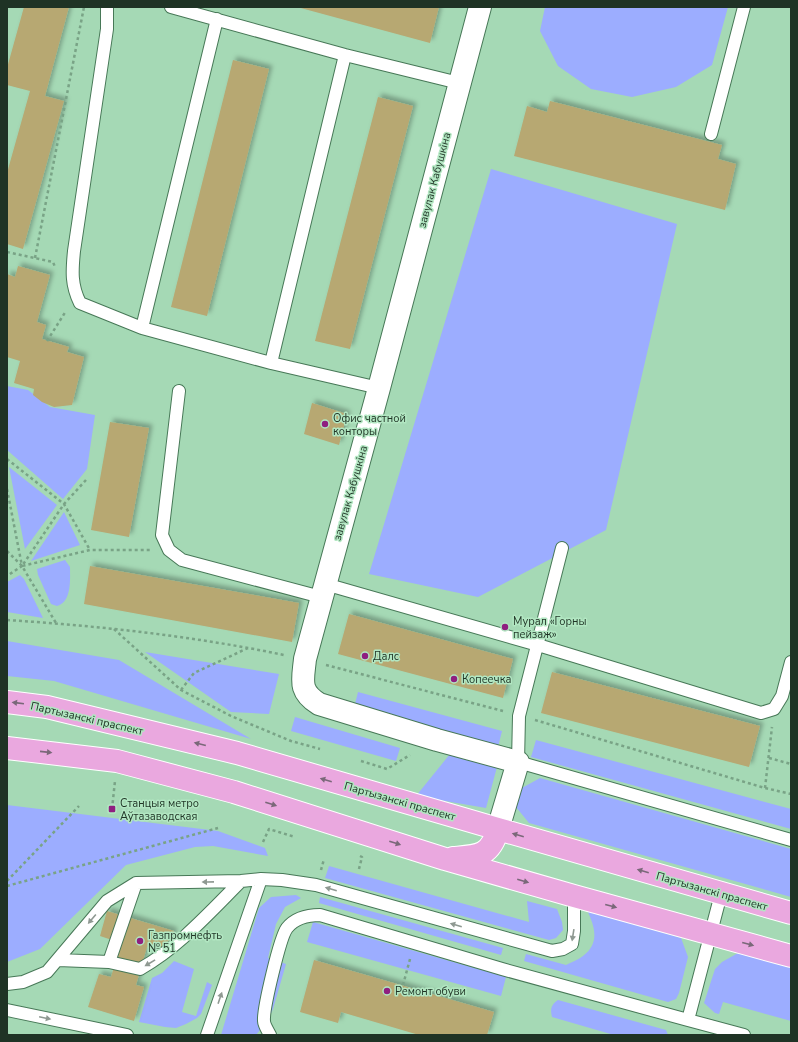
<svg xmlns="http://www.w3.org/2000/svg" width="798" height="1042" font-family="'Nunito Sans',sans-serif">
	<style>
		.green { fill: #9cadff }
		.building { fill: #b7a872; filter: url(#shadow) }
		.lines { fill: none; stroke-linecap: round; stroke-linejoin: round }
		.lane-casing { stroke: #477857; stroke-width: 14 }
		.street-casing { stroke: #477857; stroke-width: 24 }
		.primary-casing { stroke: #fff; stroke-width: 24 }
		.path { stroke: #79a386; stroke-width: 2.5; stroke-dasharray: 3 3; stroke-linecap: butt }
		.lane { stroke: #fff; stroke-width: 12 }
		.street { stroke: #fff; stroke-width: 22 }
		.primary { stroke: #eaa8df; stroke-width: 22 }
		.oneway { fill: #7a6879 }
		.oneway2 { fill: #8f9992 }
		.poi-dot { fill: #8f1f80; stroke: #b2e7c2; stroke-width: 1.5 }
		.labels { text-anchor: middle; stroke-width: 3; stroke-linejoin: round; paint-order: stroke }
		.street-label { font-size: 11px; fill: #1f3325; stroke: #b2e7c2 }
		.poi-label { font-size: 11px; fill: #1f3325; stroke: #b2e7c2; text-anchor: start }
	</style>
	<defs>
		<filter id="shadow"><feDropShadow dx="3.5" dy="-3.5" stdDeviation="2" flood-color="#0004"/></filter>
	</defs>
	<rect width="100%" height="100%" fill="#a5d9b5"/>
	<path class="green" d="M 545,7 L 728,7 L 712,65 L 676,87 L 632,97 L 591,89 L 558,66 L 540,31 Z
		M 491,169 L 677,224 L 606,530 L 478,597 L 369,574 Z
		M 7,386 L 28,390 L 50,407 L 95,415 L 87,469 L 63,499 L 7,450 Z
		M 9,467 L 57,505 L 25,549 Z
		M 64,512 L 80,545 L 31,561 Z
		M 65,560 L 70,567 C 70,579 72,602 57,606 L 51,604 L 38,575 L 37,569 Z
		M 20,575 L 24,579 L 43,618 L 7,612 L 7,582 Z
		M 7,641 L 119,660 L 251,739 L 54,681 L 7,676 Z
		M 145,652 L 279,674 L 269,714 L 231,712 Z
		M 358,692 L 502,731 L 498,747 L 354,708 Z
		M 295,717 L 400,748 L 396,761 L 291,731 Z
		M 536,740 L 791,809 L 791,829 L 531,757 Z
		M 450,754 L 497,767 L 486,808 L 416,796 Z
		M 540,778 L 791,849 L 791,897 L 529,823 L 516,807 L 522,788 Z
		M 7,805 L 218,831 L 265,848 L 268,856 L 213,846 L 195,847 L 126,865 L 40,949 L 7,962 Z
		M 329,866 L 529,922 L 527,901 L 557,909 L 562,922 L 563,930 L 556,938 L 549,940 L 325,878 Z
		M 296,895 L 301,898 L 285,907 L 276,924 L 268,958 L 286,964 L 273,1009 L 268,1020 L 256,1035 L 221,1035 L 259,908 L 271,897 Z
		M 320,897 L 503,948 L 501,955 L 319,903 Z
		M 587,910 L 681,938 L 688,957 L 679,993 L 676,999 L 668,1002 L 524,961 L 526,954 L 566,965 C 571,962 578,960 583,956 C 600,943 595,927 587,910 Z
		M 313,922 L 506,977 L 501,996 L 307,942 Z
		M 738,953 L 791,968 L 791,1021 L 723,1002 L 719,1014 L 715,1013 L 704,1003 L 715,969 L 722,962 Z
		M 174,961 L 194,969 L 182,1012 L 196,1016 L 207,982 L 212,985 L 201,1014 L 197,1018 L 186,1024 L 176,1028 L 165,1027 L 139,1022 L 152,978 L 162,973 Z
		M 558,1000 L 666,1030 L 668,1035 L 614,1035 L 552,1017 C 550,1009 551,1005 558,1000 Z"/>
	<path class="building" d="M 24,7 L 69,7 L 45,96 L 64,101 L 23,249 L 7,244 L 7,173 L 30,91 L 7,85 L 7,68 Z
		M 297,7 L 439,7 L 430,43 Z
		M 233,60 L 269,69 L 207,316 L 171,307 Z
		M 378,97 L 413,106 L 350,349 L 315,341 Z
		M 550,101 L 722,145 L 718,159 L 736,164 L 725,210 L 514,156 L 527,106 L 547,112 Z
		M 18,266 L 50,275 L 37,322 L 46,325 L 42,339 L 69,347 L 67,352 L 84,357 L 72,405 L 54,407 L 42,402 L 33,395 L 34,389 L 14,383 L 20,361 L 7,357 L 7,274 L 15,277 Z
		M 312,403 L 347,414 L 339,445 L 304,434 Z
		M 110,422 L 149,428 L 129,537 L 91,530 Z
		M 90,566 L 299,603 L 292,642 L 84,604 Z
		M 349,614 L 513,659 L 503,698 L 338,654 Z
		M 552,672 L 760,726 L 749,767 L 541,713 Z
		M 107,911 L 174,931 L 168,953 L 147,947 L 136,985 L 144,987 L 134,1021 L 88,1007 L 99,974 L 111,977 L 121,943 L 100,936 Z
		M 314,960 L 494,1012 L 487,1035 L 419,1035 L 341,1012 L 338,1023 L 300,1012 Z"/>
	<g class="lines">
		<defs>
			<path id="lane" d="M 107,7 L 107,29 L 74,251 C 72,271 71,285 80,303 L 142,328
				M 171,7 L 345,55 L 459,83
				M 217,19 L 142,328 L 271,363 L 379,388
				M 711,134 L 744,7
				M 271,363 L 345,55
				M 179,391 L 162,535 L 169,550 L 182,560 L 321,597
				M 562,548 L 519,716 L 518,762 L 791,840
				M 325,584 L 538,645 L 761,713 L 774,709 L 782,696 L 791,662
				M 721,894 L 688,1020 L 744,1035
				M 58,960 L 109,962 L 140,969 C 179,947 210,912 241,881
				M 109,962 L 136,883
				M 7,984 L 23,982 L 47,972 L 107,901 L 136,883 L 241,881 L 261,879 L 282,880 L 316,885 L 552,951 L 563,949 L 572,944 L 574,931 L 574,896
				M 7,1010 L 127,1035
				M 207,1035 L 261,879
				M 270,1035 C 268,1031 264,1025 264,1021 C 263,1009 280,937 287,928 C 295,918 309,915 320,915 L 502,969 L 688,1020"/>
			<path id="street" d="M 480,7 L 379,388 L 305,659 C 303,680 298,691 319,704 L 437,740 L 518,762 L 498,829"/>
			<path id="primary" d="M 7,702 L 47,707 L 237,753 L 498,829 L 791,913
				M 7,748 L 117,761 L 234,792 L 445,859 L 574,896 L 791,956
				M 453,858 C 478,856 490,857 498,829"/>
		</defs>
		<use href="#lane" class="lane-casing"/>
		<use href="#street" class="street-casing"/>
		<use href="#primary" class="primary-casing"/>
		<path class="path" d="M 7,252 L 53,262 L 55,267
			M 35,258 L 84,7
			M 47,341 L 66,311
			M 7,459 L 64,504 L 90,550
			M 86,480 L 64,504 L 22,566 L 90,550 L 151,550
			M 7,489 L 22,566 L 7,576
			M 7,551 L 22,566 L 56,623
			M 7,620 C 100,626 193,636 284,655
			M 114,629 L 181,690 L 231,716 L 291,741 L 320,749
			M 326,665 L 503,711
			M 181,690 L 194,673 L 248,648
			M 535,720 L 765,788 L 791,794
			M 769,758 L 791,764
			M 361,761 L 387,769 L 410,755
			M 765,788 L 772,727
			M 112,809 L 115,781
			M 263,842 L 269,829 L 295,837
			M 359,869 L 362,857 L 360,856
			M 321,870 L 324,859
			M 7,881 L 79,806
			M 7,886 L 218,828
			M 403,985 L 410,959
			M 7,1035 L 9,1035"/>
		<use href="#lane" class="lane"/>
		<use href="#street" class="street"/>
		<use href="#primary" class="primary"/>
	</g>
	<defs><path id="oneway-solid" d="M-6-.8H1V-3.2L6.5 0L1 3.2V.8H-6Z"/></defs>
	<g class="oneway">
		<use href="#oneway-solid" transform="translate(18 703) rotate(-173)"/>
		<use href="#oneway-solid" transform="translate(200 744) rotate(-166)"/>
		<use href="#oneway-solid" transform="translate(46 752) rotate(6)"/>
		<use href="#oneway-solid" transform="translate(326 780) rotate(-164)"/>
		<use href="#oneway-solid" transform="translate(271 804) rotate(18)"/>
		<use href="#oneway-solid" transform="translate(518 835) rotate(-164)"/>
		<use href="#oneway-solid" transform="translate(395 843) rotate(18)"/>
		<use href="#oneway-solid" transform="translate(643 871) rotate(-164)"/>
		<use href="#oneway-solid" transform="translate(523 881) rotate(16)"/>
		<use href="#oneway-solid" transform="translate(611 906) rotate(15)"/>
		<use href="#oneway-solid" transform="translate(748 944) rotate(15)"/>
	</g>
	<g class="oneway2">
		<use href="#oneway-solid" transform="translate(208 882) rotate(179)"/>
		<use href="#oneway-solid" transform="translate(331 889) rotate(-164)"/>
		<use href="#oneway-solid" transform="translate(92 919) rotate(130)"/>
		<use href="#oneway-solid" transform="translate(456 925) rotate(-164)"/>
		<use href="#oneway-solid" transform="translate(573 935) rotate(99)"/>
		<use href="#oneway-solid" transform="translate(150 963) rotate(149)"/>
		<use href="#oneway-solid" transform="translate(220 998) rotate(-71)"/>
		<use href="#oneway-solid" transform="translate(45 1018) rotate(12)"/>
	</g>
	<g class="poi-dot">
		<circle cx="325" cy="424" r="4"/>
		<circle cx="505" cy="627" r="4"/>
		<circle cx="365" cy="656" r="4"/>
		<circle cx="454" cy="679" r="4"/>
		<rect x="108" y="805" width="8" height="8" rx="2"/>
		<circle cx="140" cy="941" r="4"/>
		<circle cx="387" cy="991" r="4"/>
	</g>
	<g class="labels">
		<g class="street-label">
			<text transform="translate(434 180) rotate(-75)" y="4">завулак Кабушкіна</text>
			<text transform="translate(350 493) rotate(-74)" y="4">завулак Кабушкіна</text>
			<text transform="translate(87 718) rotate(13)" y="4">Партызанскі праспект</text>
			<text transform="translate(400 801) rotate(16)" y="4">Партызанскі праспект</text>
			<text transform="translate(712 891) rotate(16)" y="4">Партызанскі праспект</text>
		</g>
		<g class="poi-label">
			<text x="333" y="422">Офис частной<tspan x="333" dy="13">конторы</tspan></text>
			<text x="513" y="625">Мурал «Горны<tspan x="513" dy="13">пейзаж»</tspan></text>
			<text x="373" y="660">Далс</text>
			<text x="462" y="683">Копеечка</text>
			<text x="120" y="807">Станцыя метро<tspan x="120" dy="13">Аўтазаводская</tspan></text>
			<text x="148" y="939">Газпромнефть<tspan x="148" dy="13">№ 51</tspan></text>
			<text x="395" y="995">Ремонт обуви</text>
		</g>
	</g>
	<rect width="798" height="1042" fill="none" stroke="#1f3325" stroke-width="16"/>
</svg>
